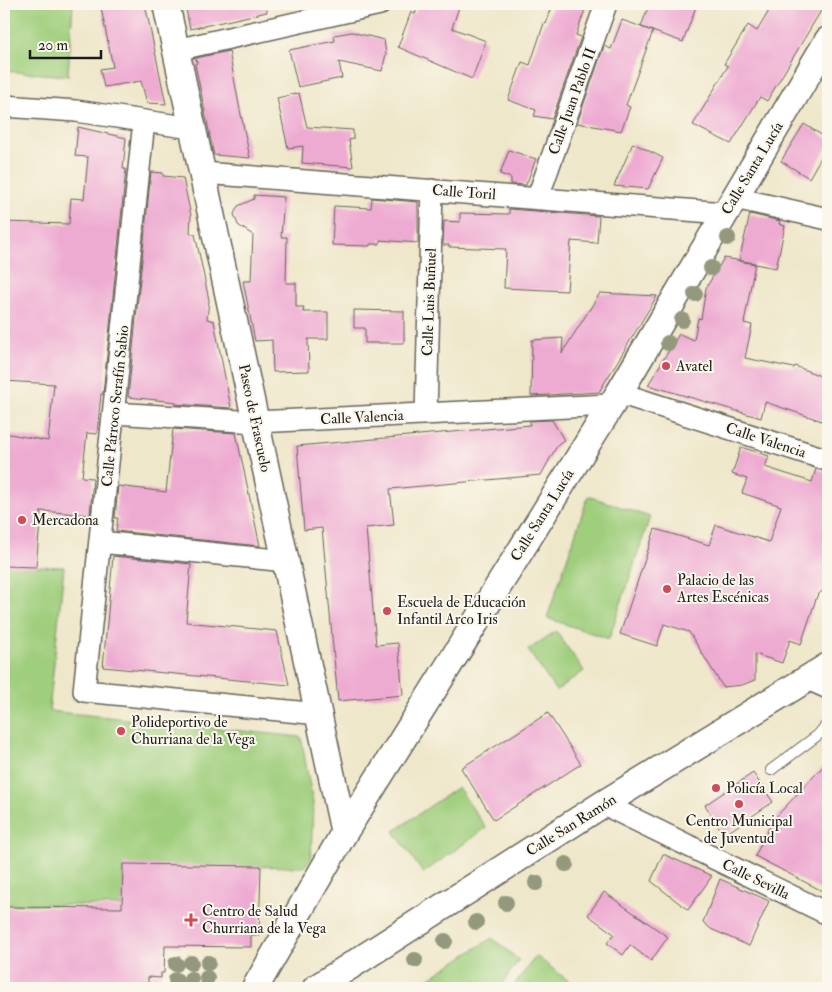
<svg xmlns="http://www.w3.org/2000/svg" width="832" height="992" font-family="'IM FELL Double Pica',serif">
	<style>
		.green { fill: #9fce7c; stroke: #5e754c }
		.building { fill: #eeabd2 }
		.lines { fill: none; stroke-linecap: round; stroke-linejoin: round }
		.service-casing { stroke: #666359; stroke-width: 12 }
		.minor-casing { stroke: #666359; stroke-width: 24 }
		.tertiary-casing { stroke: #666359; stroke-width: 29 }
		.service { stroke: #fff; stroke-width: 10 }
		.minor { stroke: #fff; stroke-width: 21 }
		.tertiary { stroke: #fff; stroke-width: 26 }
		.tree { fill: #94997d }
		.poi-dot { fill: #d1495b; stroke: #fbf7ec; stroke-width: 2 }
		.labels { text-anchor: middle; stroke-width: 4; stroke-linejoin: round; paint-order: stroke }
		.street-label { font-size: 15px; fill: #1c1c1c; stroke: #fbf7ec }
		.poi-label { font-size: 15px; fill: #1c1c1c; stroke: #fbf7ec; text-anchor: start }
	</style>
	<rect width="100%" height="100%" fill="#fbf7ec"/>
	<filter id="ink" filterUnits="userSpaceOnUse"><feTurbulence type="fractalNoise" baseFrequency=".02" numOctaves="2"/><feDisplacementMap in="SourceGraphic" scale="10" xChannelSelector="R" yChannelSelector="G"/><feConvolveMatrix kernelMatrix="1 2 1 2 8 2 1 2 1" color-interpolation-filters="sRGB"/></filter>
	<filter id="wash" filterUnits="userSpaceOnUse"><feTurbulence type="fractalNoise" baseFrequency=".0096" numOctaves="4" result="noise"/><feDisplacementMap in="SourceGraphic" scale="20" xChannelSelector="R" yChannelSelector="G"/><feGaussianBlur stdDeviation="1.12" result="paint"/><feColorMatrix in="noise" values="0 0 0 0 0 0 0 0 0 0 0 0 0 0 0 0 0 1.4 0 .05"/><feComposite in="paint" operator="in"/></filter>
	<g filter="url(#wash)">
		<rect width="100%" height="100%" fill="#efe7ca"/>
		<path class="green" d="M 4,4 L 73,4 L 68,76 L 4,71 Z
			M 588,496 L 650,517 L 609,639 L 547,618 Z
			M 4,565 L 64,567 L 49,711 L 301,737 L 313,803 L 311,859 L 304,867 L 123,865 L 122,906 L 4,904 Z
			M 556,631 L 584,671 L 556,691 L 528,650 Z
			M 458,787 L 486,828 L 423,873 L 394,831 Z
			M 492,938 L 519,960 L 499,988 L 414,988 Z
			M 536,956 L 578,988 L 512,988 Z"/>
		<g id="blocks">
			<path class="building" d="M 116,4 L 145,4 L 166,104 L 147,103 L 141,81 L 104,87 L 100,69 L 113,67 L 101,8 L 116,6 Z
				M 185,4 L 266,4 L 267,12 L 190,29 Z
				M 419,4 L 460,4 L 452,28 L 486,41 L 472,79 L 398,47 L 411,12 L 415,14 Z
				M 553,4 L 587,4 L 576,35 L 581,37 L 552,119 L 534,116 L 536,110 L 508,100 L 522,62 L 530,65 L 544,23 L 546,24 Z
				M 649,4 L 697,4 L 683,42 L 641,27 Z
				M 773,4 L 825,4 L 767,101 L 760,97 L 731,144 L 693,125 L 728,66 L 724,64 L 748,25 L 757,31 Z
				M 622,20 L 653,31 L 626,105 L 630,107 L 621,131 L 577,123 L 604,46 L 611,49 Z
				M 352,32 L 384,40 L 386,54 L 382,71 L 339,62 L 342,78 L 298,87 L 289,50 L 335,41 L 334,35 Z
				M 229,51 L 239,105 L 250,158 L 214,155 L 195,64 L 197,63 L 196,58 Z
				M 299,93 L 307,127 L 353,130 L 353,139 L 349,140 L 353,167 L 302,163 L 303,146 L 288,148 L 277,98 Z
				M 804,124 L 828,139 L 828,145 L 809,178 L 781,161 Z
				M 78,127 L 126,138 L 123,169 L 126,169 L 103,394 L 101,394 L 97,434 L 87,433 L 82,477 L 93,478 L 90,515 L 41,511 L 36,567 L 4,566 L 4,433 L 48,441 L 54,384 L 4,381 L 4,222 L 69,224 L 71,198 L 84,199 L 88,157 L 75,156 Z
				M 633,143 L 663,158 L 648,189 L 614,186 Z
				M 509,150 L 536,159 L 526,185 L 511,184 L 511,178 L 500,174 Z
				M 151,172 L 163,173 L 163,176 L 183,178 L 191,216 L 190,233 L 195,234 L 209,300 L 207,319 L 214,321 L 231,408 L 175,404 L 176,402 L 128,397 Z
				M 254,195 L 284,197 L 281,237 L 287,237 L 286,283 L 296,283 L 296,307 L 304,307 L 303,312 L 328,312 L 328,339 L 308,339 L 309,371 L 273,372 L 272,340 L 255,341 L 243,281 L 251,281 L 253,235 L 238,225 L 234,214 L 238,206 L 254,199 Z
				M 372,198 L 418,202 L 418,243 L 380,240 L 380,244 L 370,244 L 370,246 L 332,245 L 334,206 L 371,208 Z
				M 509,209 L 599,216 L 597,243 L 571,241 L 567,291 L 504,288 L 506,249 L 449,247 L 449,245 L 443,245 L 444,221 L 460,222 L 460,213 L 509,214 Z
				M 750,214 L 780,221 L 779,224 L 785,226 L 776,268 L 739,261 Z
				M 724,258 L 755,263 L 744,323 L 752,325 L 745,358 L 794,368 L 795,366 L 828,379 L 828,423 L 765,402 L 761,418 L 648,385 L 679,334 L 694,340 L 698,318 L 701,319 L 706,288 Z
				M 600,293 L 657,296 L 599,392 L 531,396 L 532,340 L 563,338 L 562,353 Z
				M 354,310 L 404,311 L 404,343 L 365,343 L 365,328 L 354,328 Z
				M 552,420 L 564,440 L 558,444 L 541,475 L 390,489 L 394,525 L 366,528 L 376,645 L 398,643 L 403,695 L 338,701 L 322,528 L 304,530 L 297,446 L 530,425 L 530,421 Z
				M 173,429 L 236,433 L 260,546 L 116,531 L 118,518 L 115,518 L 118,486 L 166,492 Z
				M 741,447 L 769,456 L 765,467 L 812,482 L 816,469 L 828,472 L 828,585 L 817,596 L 801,644 L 790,640 L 782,663 L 755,654 L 755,680 L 742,685 L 723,687 L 689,632 L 664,624 L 657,646 L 620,634 L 655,529 L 709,545 L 716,525 L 769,542 L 781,506 L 742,493 L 747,479 L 732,474 Z
				M 113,556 L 191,564 L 186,622 L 277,631 L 289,685 L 103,667 Z
				M 548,713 L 581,764 L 494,820 L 461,768 Z
				M 828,761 L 828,894 L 755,856 L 773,820 Z
				M 753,773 L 773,802 L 724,835 L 705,805 Z
				M 663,854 L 712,876 L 688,910 L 651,881 Z
				M 123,864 L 261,866 L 259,935 L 251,935 L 251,947 L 165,946 L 164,973 L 161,973 L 161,978 L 148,977 L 148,988 L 4,988 L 4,907 L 122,908 Z
				M 720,879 L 769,901 L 749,946 L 711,929 L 703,922 Z
				M 604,892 L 668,937 L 651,961 L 630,945 L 623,955 L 607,943 L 614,934 L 588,915 Z"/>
		</g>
	</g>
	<g filter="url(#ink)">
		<use href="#blocks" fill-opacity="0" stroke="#666359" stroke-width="1"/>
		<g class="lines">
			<defs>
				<path id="service" d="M 771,770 L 818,735 L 828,723"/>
				<path id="minor" d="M 176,50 L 380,4
					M 4,106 L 76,111 L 192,128
					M 144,121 L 84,691 L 319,714
					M 203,173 L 725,213
					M 538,197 L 606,4
					M 735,198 L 828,219
					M 619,393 L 828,460
					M 114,413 L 256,422 L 610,405
					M 426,414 L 432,190
					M 100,542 L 286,561
					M 808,679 L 828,688
					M 603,804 L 828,914"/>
				<path id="tertiary" d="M 166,4 L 344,833
					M 255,988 L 344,833 L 619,393 L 828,40
					M 316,988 L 603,804 L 828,666"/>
			</defs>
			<use href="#service" class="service-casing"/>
			<use href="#minor" class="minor-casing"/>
			<use href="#tertiary" class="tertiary-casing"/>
			<use href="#service" class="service"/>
			<use href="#minor" class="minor"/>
			<use href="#tertiary" class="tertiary"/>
		</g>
		<g class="tree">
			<circle cx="728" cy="238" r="8"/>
			<circle cx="711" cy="268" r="8"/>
			<circle cx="695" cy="294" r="8"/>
			<circle cx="682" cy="320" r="8"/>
			<circle cx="668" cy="343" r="8"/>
			<circle cx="566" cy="864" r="8"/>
			<circle cx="536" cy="883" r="8"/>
			<circle cx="506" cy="903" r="8"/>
			<circle cx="476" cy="922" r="8"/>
			<circle cx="445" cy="941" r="8"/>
			<circle cx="415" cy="960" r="8"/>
			<circle cx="191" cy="963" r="8"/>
			<circle cx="208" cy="963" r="8"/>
			<circle cx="176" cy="964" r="8"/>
			<circle cx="207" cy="978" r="8"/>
			<circle cx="191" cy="979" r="8"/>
			<circle cx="176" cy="980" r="8"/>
		</g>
	</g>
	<g class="poi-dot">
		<circle cx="666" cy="366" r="5"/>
		<circle cx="22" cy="520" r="5"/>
		<circle cx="667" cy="589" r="5"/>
		<circle cx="387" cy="611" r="5"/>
		<circle cx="121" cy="731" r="5"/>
		<circle cx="716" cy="788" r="5"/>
		<circle cx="739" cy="804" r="5"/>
		<path d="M188.5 912.5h5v5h5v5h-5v5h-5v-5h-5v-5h5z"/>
	</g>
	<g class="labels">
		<g class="street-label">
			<text transform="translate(572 101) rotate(-70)" y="5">Calle Juan Pablo II</text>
			<text transform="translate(752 168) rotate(-59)" y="5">Calle Santa Lucía</text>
			<text transform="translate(464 192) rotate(4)" y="5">Calle Toril</text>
			<text transform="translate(429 302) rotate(-88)" y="5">Calle Luis Buñuel</text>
			<text transform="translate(115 406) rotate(-84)" y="5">Calle Párroco Serafín Sabio</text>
			<text transform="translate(362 417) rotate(-3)" y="5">Calle Valencia</text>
			<text transform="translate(255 418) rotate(78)" y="5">Paseo de Frascuelo</text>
			<text transform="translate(766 440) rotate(18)" y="5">Calle Valencia</text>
			<text transform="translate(542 515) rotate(-58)" y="5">Calle Santa Lucía</text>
			<text transform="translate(571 825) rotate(-32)" y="5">Calle San Ramón</text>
			<text transform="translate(756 879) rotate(26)" y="5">Calle Sevilla</text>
		</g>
		<g class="poi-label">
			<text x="676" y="371">Avatel</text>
			<text x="32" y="525">Mercadona</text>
			<text x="677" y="585">Palacio de las<tspan x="677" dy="17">Artes Escénicas</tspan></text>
			<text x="397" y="607">Escuela de Educación<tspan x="397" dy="17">Infantil Arco Iris</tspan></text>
			<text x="131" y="727">Polideportivo de<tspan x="131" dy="17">Churriana de la Vega</tspan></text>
			<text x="726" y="793">Policía Local</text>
			<text x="739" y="826" text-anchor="middle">Centro Municipal<tspan x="739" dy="17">de Juventud</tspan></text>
			<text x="202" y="916">Centro de Salud<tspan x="202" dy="17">Churriana de la Vega</tspan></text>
		</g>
	</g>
	<rect width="832" height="992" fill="none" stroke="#fbf7ec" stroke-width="20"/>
	<path d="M30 50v8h71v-8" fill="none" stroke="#1c1c1c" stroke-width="2.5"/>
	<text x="38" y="50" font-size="15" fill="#1c1c1c" stroke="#fbf7ec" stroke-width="4" paint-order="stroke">20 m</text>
</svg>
